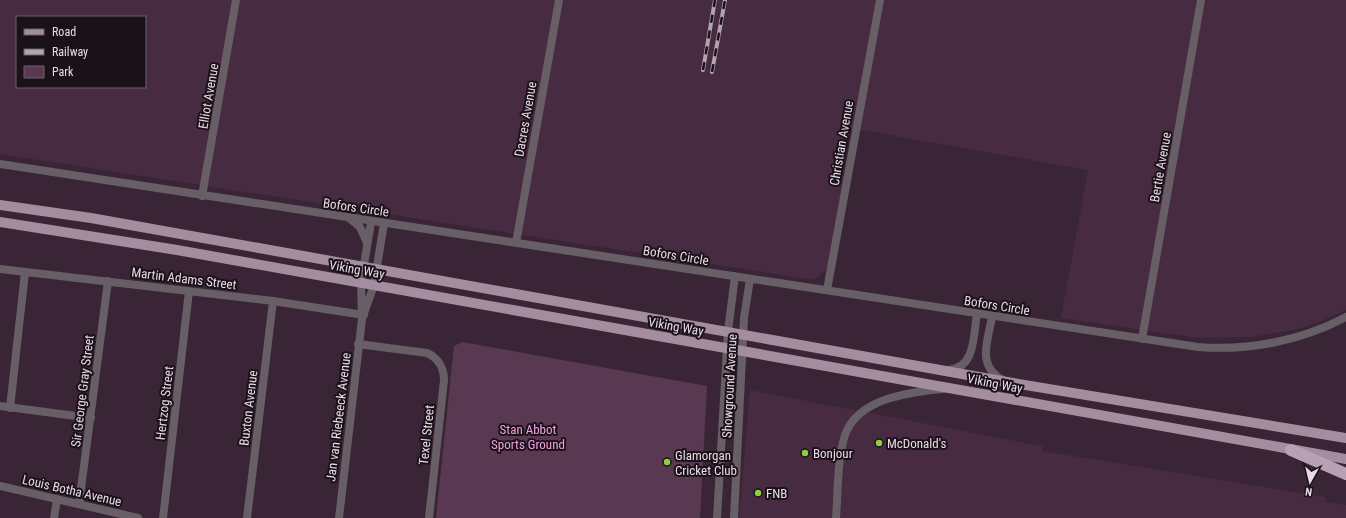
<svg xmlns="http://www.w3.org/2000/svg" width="1346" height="518" font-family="'Roboto Condensed',sans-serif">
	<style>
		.built { fill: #462b41; fill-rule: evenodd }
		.green { fill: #593952 }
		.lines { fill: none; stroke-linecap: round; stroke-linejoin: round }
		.minor { stroke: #685e66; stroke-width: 8 }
		.major { stroke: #a38d9e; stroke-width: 10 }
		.highway { stroke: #baa0b4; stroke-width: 12 }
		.rail-casing { stroke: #b2a3af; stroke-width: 4 }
		.rail { stroke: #1b1119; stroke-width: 2.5; stroke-dasharray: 8; stroke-linecap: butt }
		.poi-dot { fill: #8ece43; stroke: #1b1119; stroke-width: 1.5 }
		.labels { text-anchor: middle; stroke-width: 4; stroke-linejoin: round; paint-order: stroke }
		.street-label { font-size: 13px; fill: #e8dbe5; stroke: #1b1119 }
		.park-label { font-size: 13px; fill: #f1a0e1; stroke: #1b1119 }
		.poi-label { font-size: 13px; fill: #e8dbe5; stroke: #1b1119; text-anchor: start }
	</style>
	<rect width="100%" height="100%" fill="#392535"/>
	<path class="built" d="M 0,0 L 1346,0 L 1346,310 L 1324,320 L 1298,329 L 1251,337 L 1198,338 L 1061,318 L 1088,170 L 850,128 L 830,267 L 814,280 L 0,154 ZM 17,17 L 145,17 L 145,87 L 17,87 Z
		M 750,390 L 1042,446 L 1042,451 L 1326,497 L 1326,502 L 1346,505 L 1346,518 L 739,518 Z"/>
	<path class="green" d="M 462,342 L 707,386 L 700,518 L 436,518 L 454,346 Z"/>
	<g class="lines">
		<path class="minor" d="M 0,164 L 1198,347 C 1248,351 1301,341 1346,317
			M 202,196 L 236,0
			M 350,219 L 360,227 L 367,243
			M 516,243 L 559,0
			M 0,269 L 273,301 L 364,315
			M 827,290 L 880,0
			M 992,317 C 988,340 976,366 1003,380
			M 362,319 L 374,285 L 384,223
			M 1142,339 L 1201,0
			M 358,344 L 427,353 C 438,358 444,368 444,380 L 429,518
			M 948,370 C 976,368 973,336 977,314
			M 0,406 L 91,418
			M 10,408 L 25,272
			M 0,486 L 138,518
			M 79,504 L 108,281
			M 54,518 L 57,499
			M 163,518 L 189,291
			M 247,518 L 273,301
			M 339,518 L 362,319 L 361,283 L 371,222
			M 717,518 L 728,331 L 735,276
			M 734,518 L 744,318 L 750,279
			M 836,518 C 838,492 837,460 845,435 C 858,398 910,392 943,389"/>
		<path class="major" d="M 0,205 L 91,218 L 1007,382 L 1346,438
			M 0,222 L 177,250 L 1346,459"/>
		<path class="highway" d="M 1291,450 L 1346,474"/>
		<defs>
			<path id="rail" d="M 703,70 L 715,0
				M 712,72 L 725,0"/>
		</defs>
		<use href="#rail" class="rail-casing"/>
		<use href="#rail" class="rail"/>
	</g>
	<g class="poi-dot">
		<circle cx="879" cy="443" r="4"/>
		<circle cx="805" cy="453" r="4"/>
		<circle cx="667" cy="462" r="4"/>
		<circle cx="758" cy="493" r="4"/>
	</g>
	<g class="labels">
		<g class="street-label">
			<text transform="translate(208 96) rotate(-80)" y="5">Elliot Avenue</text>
			<text transform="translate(525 119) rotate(-80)" y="5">Dacres Avenue</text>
			<text transform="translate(841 143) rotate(-80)" y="5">Christian Avenue</text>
			<text transform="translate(1160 167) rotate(-80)" y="5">Bertie Avenue</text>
			<text transform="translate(356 207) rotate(8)" y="5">Bofors Circle</text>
			<text transform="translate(676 255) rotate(9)" y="5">Bofors Circle</text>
			<text transform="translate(357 269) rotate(10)" y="5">Viking Way</text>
			<text transform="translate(184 278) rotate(7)" y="5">Martin Adams Street</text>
			<text transform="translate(997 305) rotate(9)" y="5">Bofors Circle</text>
			<text transform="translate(676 326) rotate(10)" y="5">Viking Way</text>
			<text transform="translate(995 383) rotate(11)" y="5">Viking Way</text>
			<text transform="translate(729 386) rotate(-87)" y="5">Showground Avenue</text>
			<text transform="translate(82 391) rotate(-83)" y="5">Sir George Gray Street</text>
			<text transform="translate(164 403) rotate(-83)" y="5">Hertzog Street</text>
			<text transform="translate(248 408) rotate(-83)" y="5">Buxton Avenue</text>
			<text transform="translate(338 417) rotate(-83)" y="5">Jan van Riebeeck Avenue</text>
			<text transform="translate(426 435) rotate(-84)" y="5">Texel Street</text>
			<text transform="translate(72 490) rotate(13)" y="5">Louis Botha Avenue</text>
		</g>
		<g class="park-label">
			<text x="528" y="434">Stan Abbot<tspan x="528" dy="15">Sports Ground</tspan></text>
		</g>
		<g class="poi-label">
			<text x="887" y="448">McDonald's</text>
			<text x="813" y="458">Bonjour</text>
			<text x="675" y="460">Glamorgan<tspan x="675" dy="15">Cricket Club</tspan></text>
			<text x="766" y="498">FNB</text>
		</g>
	</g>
	<rect x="16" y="16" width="130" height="72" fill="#1b1119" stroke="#6d626b"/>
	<rect x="24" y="29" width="20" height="6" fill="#a38d9e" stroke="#6d626b"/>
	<text x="52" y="36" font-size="12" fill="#e8dbe5">Road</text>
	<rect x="24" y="49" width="20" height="6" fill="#b2a3af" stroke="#6d626b"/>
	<text x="52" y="56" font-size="12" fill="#e8dbe5">Railway</text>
	<rect x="24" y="66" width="20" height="12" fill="#593952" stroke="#6d626b"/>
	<text x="52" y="76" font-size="12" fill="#e8dbe5">Park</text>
	<g transform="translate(1310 482) rotate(188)" stroke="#1b1119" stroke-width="3" paint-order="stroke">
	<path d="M0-3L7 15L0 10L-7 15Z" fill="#e8dbe5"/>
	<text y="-6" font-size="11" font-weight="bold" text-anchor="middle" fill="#e8dbe5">N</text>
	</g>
</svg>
